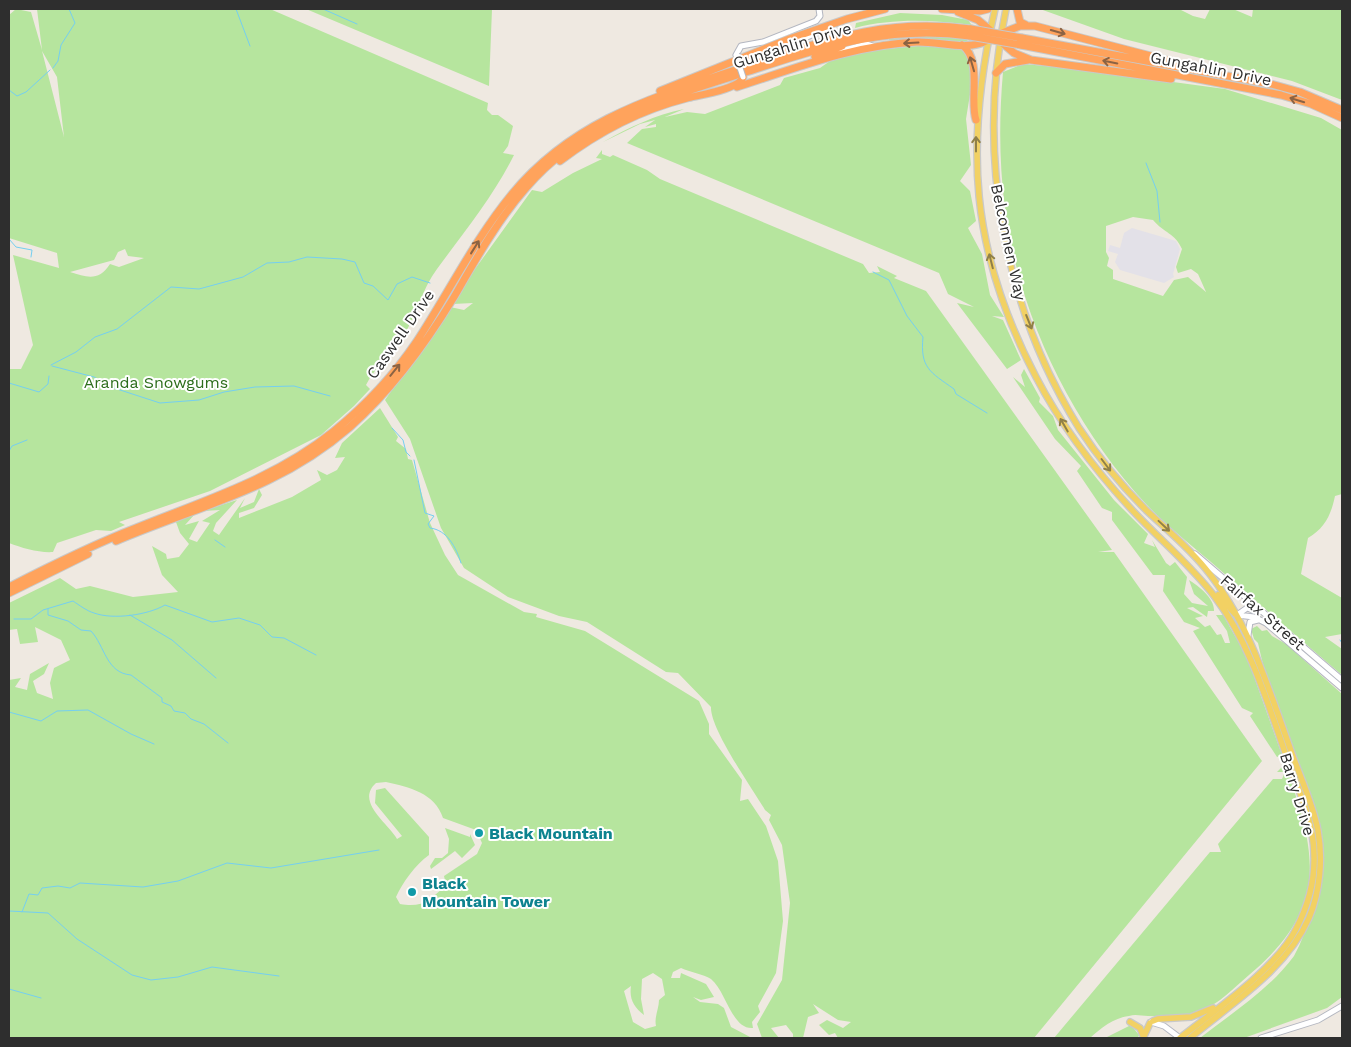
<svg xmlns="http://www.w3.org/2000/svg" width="1351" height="1047" font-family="'Work Sans',sans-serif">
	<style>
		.industrial { fill: #e3e1e8 }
		.green { fill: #b6e59e; fill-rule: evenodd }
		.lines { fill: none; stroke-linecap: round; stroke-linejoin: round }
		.stream { stroke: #75cff0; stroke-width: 1 }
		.secondary-casing { stroke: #b4b7c1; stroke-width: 7 }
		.primary-casing { stroke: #c9c9c9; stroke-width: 8 }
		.highway-casing { stroke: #c9c9c9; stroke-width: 9 }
		.secondary { stroke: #fff; stroke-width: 5 }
		.primary { stroke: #f2d163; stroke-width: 5.5 }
		.highway { stroke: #ffa35c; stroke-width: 7 }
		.secondary-bridge-casing { stroke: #b4b7c1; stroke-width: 7; stroke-linecap: butt }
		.highway-bridge-casing { stroke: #c9c9c9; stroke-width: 9; stroke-linecap: butt }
		.secondary-bridge { stroke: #fff; stroke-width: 5 }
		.highway-bridge { stroke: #ffa35c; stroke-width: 7 }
		.oneway { stroke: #8c6343 }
		.oneway2 { stroke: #908048 }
		.culture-dot { fill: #0f9aa8; stroke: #fff; stroke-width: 2 }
		.labels { text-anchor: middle; stroke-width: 4; stroke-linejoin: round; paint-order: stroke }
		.street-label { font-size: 16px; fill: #2e2e2e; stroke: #fff }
		.park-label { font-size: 16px; fill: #2c6e1b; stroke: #fff }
		.culture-label { font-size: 16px; font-weight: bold; fill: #0d838f; stroke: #fff; text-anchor: start }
	</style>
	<rect width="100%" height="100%" fill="#efe9e1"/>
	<path class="industrial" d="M 1132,228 L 1176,241 L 1180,249 L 1173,274 L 1174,277 L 1164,283 L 1120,270 L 1115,262 L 1118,254 L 1108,251 L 1110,245 L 1120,248 L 1124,233 Z"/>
	<path class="green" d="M 16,9 L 31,12 L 42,50 L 37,9 L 270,9 L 488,103 L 487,110 L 492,115 L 498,115 L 513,126 L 508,146 L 503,153 L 514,155 C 493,197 464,232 437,269 C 422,289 416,316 403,337 C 393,355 375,366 366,385 L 370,389 L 354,406 L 321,435 L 210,491 L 119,522 L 125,525 L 111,531 L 96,530 L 57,543 L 53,552 C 39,553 22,548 9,543 L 9,369 L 21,369 L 33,345 L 13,255 L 59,268 L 57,253 L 9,238 L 9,15 ZM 42,51 L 57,77 L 64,137 ZM 125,249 L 128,256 L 144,258 L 119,267 L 110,264 C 99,281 88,278 70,272 L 114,260 L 118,252 Z
		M 306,9 L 492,9 L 489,86 Z
		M 1040,9 L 1179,9 L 1193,16 L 1205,19 L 1210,9 L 1233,9 L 1252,17 L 1253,9 L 1342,9 L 1342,100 L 1292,81 L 1124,39 Z
		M 900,13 L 942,15 L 968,20 L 974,28 L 972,38 L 963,43 L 944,40 L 889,40 L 889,37 L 927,35 L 970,39 L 972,25 C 932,20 894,18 855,28 L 856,23 Z
		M 928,45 L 958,47 L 966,52 L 973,76 L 966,119 L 971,165 L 960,181 L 970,191 L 976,221 L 968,228 L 982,254 L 990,295 L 1004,317 L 992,316 L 1003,320 L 1021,360 L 1007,369 L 957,303 L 974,307 L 948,294 L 939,273 L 627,143 L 642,129 L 656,127 L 656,124 L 645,127 L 655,120 L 640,124 L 603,142 C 630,127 655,115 684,109 L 665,117 L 687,112 L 705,114 L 780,85 L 784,78 L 820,68 L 830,61 L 866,51 Z
		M 1023,64 L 1069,68 L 1225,89 L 1321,118 L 1342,130 L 1342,494 L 1335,496 C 1331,515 1325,528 1308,538 L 1301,574 L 1342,598 L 1342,634 L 1325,637 L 1342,649 L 1342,675 C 1301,640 1260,605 1219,569 C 1195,548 1168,527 1146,504 C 1072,424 1019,316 1005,208 C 999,162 999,118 1003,72 ZM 1133,217 L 1153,220 C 1164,233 1175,233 1182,249 L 1176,267 L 1178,273 L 1191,269 L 1198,274 L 1206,292 L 1188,277 L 1174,280 L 1163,296 L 1113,279 L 1113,270 L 1107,266 L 1109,258 L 1106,252 L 1106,226 Z
		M 602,150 L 602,154 L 610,157 L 613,155 L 647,170 L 660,179 L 863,264 L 869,273 L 880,272 L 877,266 L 897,276 L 894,278 L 926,291 L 1112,550 L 1098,552 L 1114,552 L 1262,761 L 1034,1038 L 838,1038 L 835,1033 L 829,1035 L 819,1025 L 827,1020 L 843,1028 L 851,1022 L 838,1020 L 813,1004 L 819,1013 L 808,1017 L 803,1038 L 793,1038 L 793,1034 L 786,1025 L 771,1028 L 779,1038 L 762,1038 L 757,1024 L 782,980 L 790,903 L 782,845 L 769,820 L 771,815 L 765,810 C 752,788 710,729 711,707 L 678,673 L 666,672 L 587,622 L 559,616 L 508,597 L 464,568 L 441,528 L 410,439 L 385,400 L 450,307 L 464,310 L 473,303 L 453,304 L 475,269 L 532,190 L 542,192 L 573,173 L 602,159 L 596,158 Z
		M 1024,369 L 1040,398 L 1039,402 L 1053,416 L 1058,430 L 1114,500 L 1148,534 L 1144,543 L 1155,547 L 1152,540 L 1166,563 L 1170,566 L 1175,562 L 1187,577 L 1184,594 L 1192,603 L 1208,606 L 1194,594 L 1189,580 C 1199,586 1215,599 1214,611 L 1208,611 L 1207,617 L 1193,607 L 1187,608 L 1203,616 L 1195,618 L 1205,627 L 1210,625 L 1217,635 L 1221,634 L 1225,643 L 1230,643 L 1227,631 L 1216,615 L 1223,615 L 1247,657 L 1282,755 L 1277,757 L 1250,716 L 1253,713 L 1242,708 L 1193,631 L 1200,628 L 1184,622 L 1163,591 L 1165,575 L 1153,575 L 1112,520 L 1112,512 L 1102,508 L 1077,471 L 1081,466 L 1055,439 L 1013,377 L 1025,387 L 1021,375 Z
		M 380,408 L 398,437 L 396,441 L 406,449 L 408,459 L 412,460 L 430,523 L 445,555 L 458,575 L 524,612 L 537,614 L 536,617 L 585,631 L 699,701 L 709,724 L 709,734 L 742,780 L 740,801 L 748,799 L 766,826 L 778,861 L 783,921 L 776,973 L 758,1006 L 760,1012 L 752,1022 L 753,1028 C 732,1030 726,991 711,979 C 703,974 690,972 681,968 L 673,972 L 671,978 L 680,978 L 681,973 L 706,984 L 714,997 L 701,1000 L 693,997 L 700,1002 L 718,1004 L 724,1008 L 731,1027 L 752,1038 L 9,1038 L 9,680 L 21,678 L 15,687 L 27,690 L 30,674 L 49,663 L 44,674 L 33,681 L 37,693 L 53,699 L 50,683 L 54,668 L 70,660 L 61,640 L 35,627 L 38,642 L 20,644 L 17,629 L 9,630 L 9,603 L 60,578 L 76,589 L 90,586 L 133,597 L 178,592 L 162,575 L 152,546 L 166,554 L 167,559 L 179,557 L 189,544 L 180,533 L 176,522 L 195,514 L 185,525 L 199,521 L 189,539 L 197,542 L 210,523 L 202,521 L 220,510 L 203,511 L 237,500 L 216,523 L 213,531 L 219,535 L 245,498 L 240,508 L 254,502 L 259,489 L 262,495 L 254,508 L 239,513 L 239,518 L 292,497 L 321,480 L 317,470 L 327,475 L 337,470 L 345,457 L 335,458 L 342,443 ZM 386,782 C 409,787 435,793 443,818 L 476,830 L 482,843 L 477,854 L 444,876 L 446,885 C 430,900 423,908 400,904 L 396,897 C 403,882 415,865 429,855 L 429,837 L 385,788 L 376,790 L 375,803 L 402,836 L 397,839 C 388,823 355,802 376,783 ZM 653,973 L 662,979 L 665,995 L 659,1000 C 659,1009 654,1017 656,1026 L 645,1029 L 633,1022 L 624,991 L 631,986 C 629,999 634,1007 644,1015 L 641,999 L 642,979 Z
		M 1257,626 L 1262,631 L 1267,630 L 1272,636 L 1286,644 L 1342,694 L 1342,997 L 1327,1008 L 1244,1038 L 1200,1038 C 1232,1013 1270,989 1294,956 C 1351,852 1280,748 1258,643 L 1254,639 L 1251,629 Z
		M 1285,764 C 1317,854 1330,907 1249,975 C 1235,987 1218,1005 1200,1011 C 1183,1017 1165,1017 1148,1016 C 1142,1016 1135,1014 1129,1016 C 1113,1018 1101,1028 1090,1038 L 1054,1038 L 1210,852 L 1221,852 L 1218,844 L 1273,779 L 1282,779 L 1285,772 L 1277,772 Z
		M 445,828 L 470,837 L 470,834 L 475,845 L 462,858 L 455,851 L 431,869 L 430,866 L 435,858 L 442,858 L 448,853 L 449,839 Z
		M 1131,1025 L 1139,1035 L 1138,1038 L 1105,1038 Z"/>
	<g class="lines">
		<path class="stream" d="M 236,9 L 250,46
			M 323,9 L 357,24
			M 53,68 L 58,61 L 61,45 L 75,23 L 69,9
			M 9,90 L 17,96 L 26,92 L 50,70
			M 1146,163 L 1157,191 L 1160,222
			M 9,239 L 16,247 L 32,250 L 31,257
			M 873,272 L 889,280 L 907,316 L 923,337 C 920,368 930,372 954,389 L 956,394 L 987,413
			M 51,365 L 76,352 L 95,337 L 117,329 L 171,287 L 199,289 L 243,277 L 267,263 L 289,262 L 307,257 L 342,259 L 355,262 L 364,283 L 373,286 L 388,300 L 397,284 L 412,277 L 430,283
			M 52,366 L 94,377 L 114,388 L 160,403 L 199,400 L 224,392 L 255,387 L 294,386 L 330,396
			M 9,383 L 39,392 L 48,384 L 49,376
			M 392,428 L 403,440 L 406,452 L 410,456
			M 9,451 L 12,446 L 27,440
			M 414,460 L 425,513 L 434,516 L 428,524 L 430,528 C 447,530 456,547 461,563
			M 215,540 L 225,547
			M 48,609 L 48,615 L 68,621 L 81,630 L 91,631 C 105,646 106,673 131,675 L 162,698 L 162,702 L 171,706 L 174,711 L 185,713 L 191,719 L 204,724 L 228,743
			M 130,615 L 172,640 L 216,678
			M 14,619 L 31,619 L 43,610 L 73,601 C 79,605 87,611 94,613 C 113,620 148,615 165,605 L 212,622 L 239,618 L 260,625 L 272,637 L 284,638 L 316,655
			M 1340,640 L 1342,643
			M 9,712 L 41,721 L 57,711 L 88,710 L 131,734 L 154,744
			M 9,911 L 48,913 L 77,939 L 132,975 L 151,980 L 178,977 L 212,967 L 279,976
			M 22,912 L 29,894 L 38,895 L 42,888 L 58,886 L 70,888 L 80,883 L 143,887 L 178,881 L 227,863 L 271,868 L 379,850
			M 9,989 L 41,998"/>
		<defs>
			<path id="secondary" d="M 781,48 L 826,29
				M 830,54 L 867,44 L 873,46
				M 736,55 L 741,46 L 763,42 L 816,21 L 820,16 L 819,9
				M 741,60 L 748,61 L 766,54
				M 1195,554 L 1342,680
				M 1237,615 L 1254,617 L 1266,623 L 1342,688
				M 1237,615 L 1247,608 L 1259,612
				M 1248,635 L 1250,622 L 1258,620
				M 1151,1022 L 1164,1026 L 1180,1038
				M 1261,1038 L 1318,1020 L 1342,1006"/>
			<path id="primary" d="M 995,9 C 964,145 970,251 1036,377 C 1062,427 1095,470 1133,511 C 1160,540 1191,565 1215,597 C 1251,645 1267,702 1287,758 C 1298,789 1314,822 1314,855 C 1315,881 1308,906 1296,929 C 1276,969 1215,1010 1180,1038
				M 1006,9 C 976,151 1002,304 1079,428 C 1098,457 1121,485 1146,510 C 1166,529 1187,546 1205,568 C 1248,620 1267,684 1290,748 C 1299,775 1313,803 1318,831 C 1323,859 1320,892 1309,918 C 1286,970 1232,1003 1190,1038
				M 1218,595 L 1235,614
				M 1153,1021 L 1158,1019 L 1191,1017 L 1213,1008
				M 1130,1022 L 1140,1028 L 1144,1038
				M 1144,1036 L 1150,1023"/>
			<path id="highway" d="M 942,9 L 980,11 L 988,9
				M 1017,9 L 1020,22 L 1026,25
				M 958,12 L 978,20 L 990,30
				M 1002,33 L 1020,26 L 1035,26 L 1170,61
				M 1022,38 L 1271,84 L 1300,92 L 1342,110
				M 1000,41 L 1014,53 L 1031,60 L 1171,79
				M 962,45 C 983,60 969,100 976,120
				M 1021,45 L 1281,95 L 1311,104 L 1342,118
				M 764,55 L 785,49
				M 815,57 L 842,46
				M 996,73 L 1005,64 L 1028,60
				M 737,87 C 796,68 854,45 916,42 C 940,41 967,52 988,40
				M 660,91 L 789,39 L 847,19 L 885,9
				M 560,161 C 598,132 640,110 687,98 C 699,95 740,89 743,77
				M 116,541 C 201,505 277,490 350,427 C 392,390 425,345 454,297 C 476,259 497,221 526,188 C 581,123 662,99 740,74 C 818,49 886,24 970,36
				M 9,587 C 50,566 92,545 136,528 C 205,500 275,479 334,431 C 366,405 394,375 417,341 C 449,292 475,239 512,194 C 574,119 655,97 744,67 C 824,41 885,17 971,29
				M 9,593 L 88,554"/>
		</defs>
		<use href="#secondary" class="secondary-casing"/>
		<use href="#primary" class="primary-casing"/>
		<use href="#highway" class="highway-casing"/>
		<use href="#secondary" class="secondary"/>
		<use href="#primary" class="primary"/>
		<use href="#highway" class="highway"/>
		<defs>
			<path id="secondary-bridge" d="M 737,55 L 741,60
				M 739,65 L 743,77"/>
			<path id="highway-bridge" d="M 971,29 L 1022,38
				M 970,36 L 1021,45"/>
		</defs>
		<use href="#secondary-bridge" class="secondary-bridge-casing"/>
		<use href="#highway-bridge" class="highway-bridge-casing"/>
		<use href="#secondary-bridge" class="secondary-bridge"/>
		<use href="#highway-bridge" class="highway-bridge"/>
	</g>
	<defs><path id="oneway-shaft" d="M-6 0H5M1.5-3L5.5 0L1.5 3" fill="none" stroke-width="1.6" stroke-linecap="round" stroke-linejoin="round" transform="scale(1.25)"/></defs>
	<g class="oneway">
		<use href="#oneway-shaft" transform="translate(1058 32) rotate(16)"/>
		<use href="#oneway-shaft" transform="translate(911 43) rotate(177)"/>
		<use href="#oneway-shaft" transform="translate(1110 62) rotate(-169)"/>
		<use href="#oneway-shaft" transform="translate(972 64) rotate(-106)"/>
		<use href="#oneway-shaft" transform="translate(1297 100) rotate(-163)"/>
		<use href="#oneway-shaft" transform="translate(475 247) rotate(-58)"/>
		<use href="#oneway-shaft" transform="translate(395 370) rotate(-51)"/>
	</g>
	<g class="oneway2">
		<use href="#oneway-shaft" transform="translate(976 144) rotate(-90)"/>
		<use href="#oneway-shaft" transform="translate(991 261) rotate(-104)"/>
		<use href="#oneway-shaft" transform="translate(1029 322) rotate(68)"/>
		<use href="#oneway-shaft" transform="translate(1064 425) rotate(-120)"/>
		<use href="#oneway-shaft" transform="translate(1106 465) rotate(53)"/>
		<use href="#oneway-shaft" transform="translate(1164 526) rotate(43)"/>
	</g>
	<g class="culture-dot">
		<circle cx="479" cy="833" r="5"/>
		<circle cx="412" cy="892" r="5"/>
	</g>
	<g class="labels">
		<g class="street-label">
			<text transform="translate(792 45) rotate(-17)" y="6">Gungahlin Drive</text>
			<text transform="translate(1211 68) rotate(11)" y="6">Gungahlin Drive</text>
			<text transform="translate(1009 242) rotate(78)" y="6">Belconnen Way</text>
			<text transform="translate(400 334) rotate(-55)" y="6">Caswell Drive</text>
			<text transform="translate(1263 612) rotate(41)" y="6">Fairfax Street</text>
			<text transform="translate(1298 794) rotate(73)" y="6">Barry Drive</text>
		</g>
		<g class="park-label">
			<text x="156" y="388">Aranda Snowgums</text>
		</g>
		<g class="culture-label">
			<text x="489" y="839">Black Mountain</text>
			<text x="422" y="889">Black<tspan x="422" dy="18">Mountain Tower</tspan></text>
		</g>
	</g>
	<rect width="1351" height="1047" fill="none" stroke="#2e2e2e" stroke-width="20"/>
</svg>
